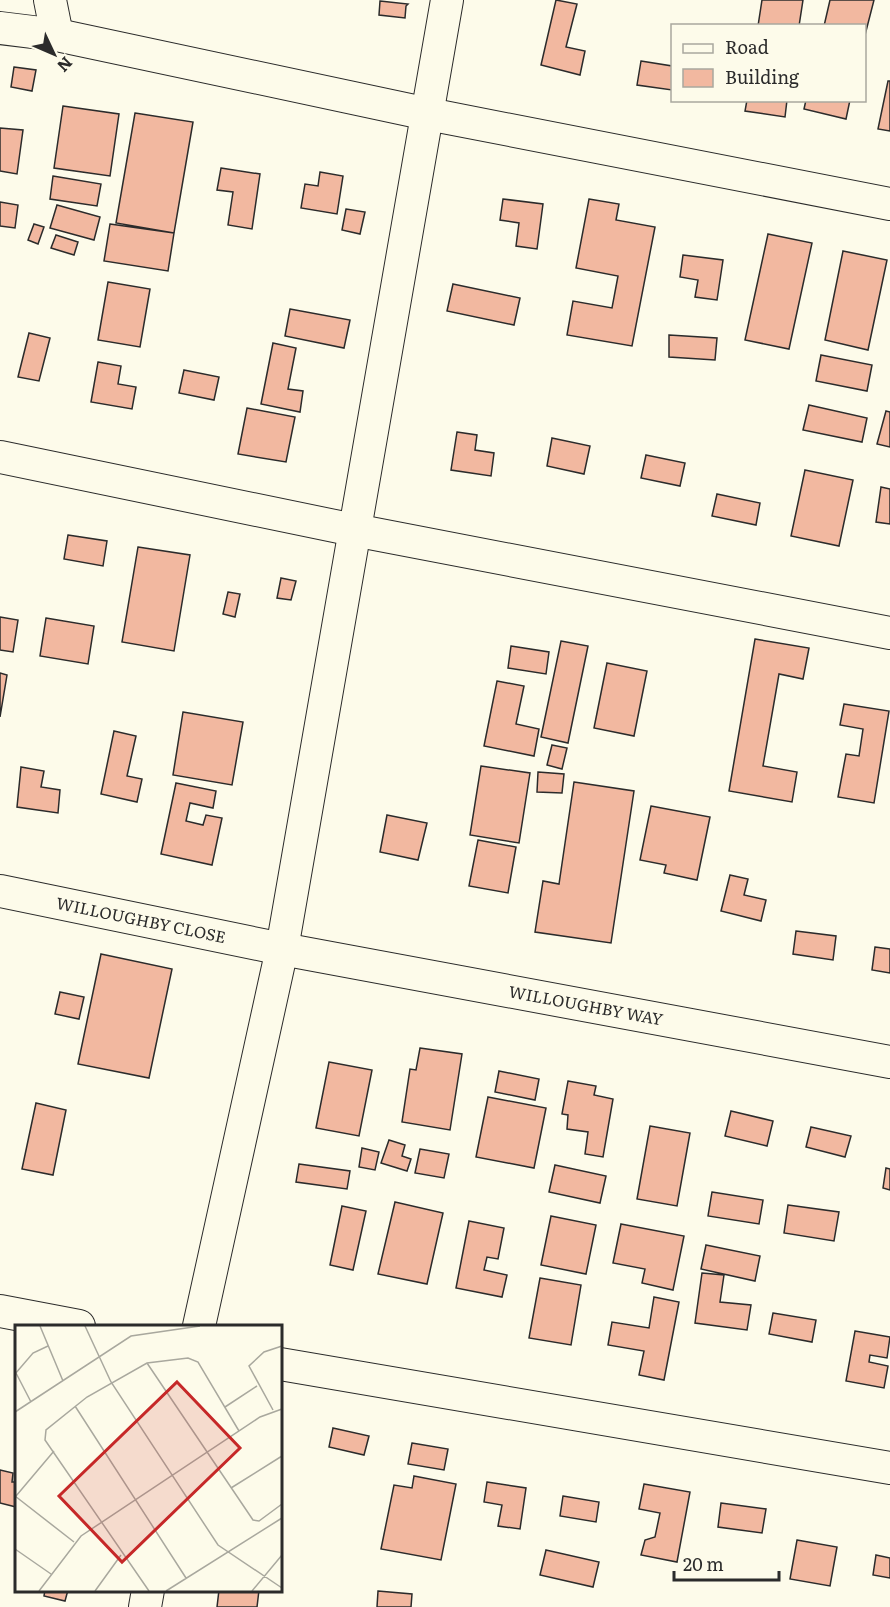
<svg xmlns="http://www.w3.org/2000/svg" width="890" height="1607" font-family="Literata,serif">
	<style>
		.building { fill: #f2b8a0; stroke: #2b2b2b; stroke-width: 1.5 }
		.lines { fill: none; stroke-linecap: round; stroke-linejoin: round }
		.street-casing { stroke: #2b2b2b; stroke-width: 34 }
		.street { stroke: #fdfbea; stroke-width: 32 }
		.labels { text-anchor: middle; stroke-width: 4.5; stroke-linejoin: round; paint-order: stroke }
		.street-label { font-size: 16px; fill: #2b2b2b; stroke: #fdfbea }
		.inset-road { fill: none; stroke: #a9a89e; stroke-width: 1.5 }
		.view { fill: #c62828; fill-opacity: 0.15; stroke: #c62828; stroke-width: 3 }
		.inset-edge { fill: none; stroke: #2b2b2b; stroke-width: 3 }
	</style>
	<rect width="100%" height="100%" fill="#fdfbea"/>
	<path class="building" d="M 556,0 L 577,4 L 566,47 L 585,51 L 580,75 L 541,65 Z
		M 762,0 L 803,0 L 799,26 L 758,26 Z
		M 830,0 L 874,0 L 864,39 L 864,26 L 824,26 Z
		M 380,1 L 408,4 L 406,6 L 405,18 L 379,15 Z
		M 641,61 L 672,66 L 672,90 L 637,85 Z
		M 14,67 L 36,70 L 32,91 L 11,87 Z
		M 888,81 L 890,81 L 890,131 L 878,129 Z
		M 747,100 L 787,100 L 785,117 L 745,111 Z
		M 806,100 L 850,100 L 846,119 L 804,109 Z
		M 63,106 L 119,114 L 110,176 L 54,168 Z
		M 135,113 L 193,122 L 174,233 L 116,223 Z
		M 0,128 L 23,130 L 17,174 L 0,171 Z
		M 221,168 L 260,174 L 252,229 L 228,225 L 233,192 L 217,190 Z
		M 320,172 L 343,176 L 337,214 L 301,208 L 305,184 L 318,186 Z
		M 53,176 L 101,184 L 97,206 L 50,199 Z
		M 503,199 L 543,204 L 537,249 L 516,246 L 519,223 L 500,220 Z
		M 589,199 L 619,204 L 616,220 L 655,227 L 632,346 L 567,335 L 573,301 L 612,308 L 618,276 L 576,268 Z
		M 0,202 L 18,205 L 15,228 L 0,226 Z
		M 57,205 L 100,217 L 94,240 L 50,228 Z
		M 346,209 L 365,212 L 360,234 L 342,230 Z
		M 34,224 L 44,227 L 38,244 L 28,240 Z
		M 110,224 L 174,233 L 168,271 L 104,261 Z
		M 768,234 L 812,243 L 789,349 L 745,340 Z
		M 56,235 L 78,242 L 74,255 L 51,248 Z
		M 843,251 L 887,260 L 868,350 L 825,340 Z
		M 683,255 L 723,260 L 717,300 L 695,297 L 698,280 L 680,277 Z
		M 108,282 L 150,289 L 140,347 L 98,340 Z
		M 453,284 L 520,298 L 514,325 L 447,311 Z
		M 290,309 L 350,320 L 344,348 L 285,336 Z
		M 29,333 L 50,338 L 39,381 L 18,377 Z
		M 669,335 L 717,338 L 715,360 L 669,357 Z
		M 273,343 L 296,348 L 288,389 L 303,391 L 300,412 L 261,404 Z
		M 821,355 L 872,365 L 867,391 L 816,381 Z
		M 98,362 L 121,366 L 118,384 L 136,387 L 132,409 L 91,402 Z
		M 184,370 L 219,377 L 214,400 L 179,393 Z
		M 809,405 L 867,418 L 862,442 L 803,430 Z
		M 247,408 L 295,417 L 286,462 L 238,454 Z
		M 886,411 L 890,412 L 890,447 L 877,444 Z
		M 457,432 L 477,435 L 475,450 L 494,453 L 491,476 L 451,470 Z
		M 552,438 L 590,446 L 584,474 L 547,466 Z
		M 646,455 L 685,463 L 680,486 L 641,478 Z
		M 805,470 L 853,480 L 839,546 L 791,536 Z
		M 881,487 L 890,489 L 890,524 L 876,522 Z
		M 717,494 L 760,503 L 756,525 L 712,516 Z
		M 68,535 L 107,541 L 103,566 L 64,559 Z
		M 138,547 L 190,555 L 174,651 L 122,642 Z
		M 281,578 L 296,581 L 291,600 L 277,598 Z
		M 228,592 L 240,594 L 235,617 L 223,614 Z
		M 0,617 L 18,620 L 13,652 L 0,650 Z
		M 46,618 L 94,626 L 88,664 L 40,656 Z
		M 755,639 L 809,648 L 803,679 L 779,674 L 763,766 L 797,772 L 792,802 L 729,791 Z
		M 561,641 L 588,646 L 568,743 L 541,737 Z
		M 511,646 L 549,652 L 546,674 L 508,668 Z
		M 607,663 L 647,671 L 634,736 L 594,728 Z
		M 0,673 L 7,675 L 0,717 Z
		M 497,681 L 524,686 L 516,724 L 539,729 L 534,756 L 484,746 Z
		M 844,704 L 889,711 L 874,803 L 838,797 L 846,754 L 859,756 L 863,729 L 840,725 Z
		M 183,712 L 243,722 L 232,785 L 173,775 Z
		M 114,731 L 136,736 L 127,776 L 142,779 L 137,802 L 101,794 Z
		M 552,745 L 567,748 L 562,769 L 547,765 Z
		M 481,766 L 530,773 L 519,843 L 470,835 Z
		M 21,767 L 44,771 L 41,787 L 60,790 L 58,813 L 17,807 Z
		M 538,772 L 564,774 L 562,793 L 537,792 Z
		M 574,782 L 634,791 L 611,943 L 535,932 L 543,881 L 559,884 Z
		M 176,783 L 216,791 L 213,808 L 190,803 L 186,821 L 203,825 L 206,815 L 222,818 L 212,865 L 161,854 Z
		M 651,806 L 710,817 L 697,880 L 664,873 L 666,865 L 640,860 Z
		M 387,815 L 427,823 L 418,860 L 380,852 Z
		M 478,840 L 516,847 L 508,893 L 469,886 Z
		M 730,875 L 748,879 L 744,895 L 766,900 L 761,921 L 721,911 Z
		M 796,931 L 836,936 L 833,960 L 793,954 Z
		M 875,947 L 890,949 L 890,973 L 872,970 Z
		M 101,954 L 172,969 L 149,1078 L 78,1064 Z
		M 60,992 L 84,997 L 79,1019 L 55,1014 Z
		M 420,1048 L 462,1054 L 450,1130 L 402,1122 L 410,1069 L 416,1070 Z
		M 329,1062 L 372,1070 L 359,1136 L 316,1128 Z
		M 499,1071 L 539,1079 L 535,1100 L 495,1092 Z
		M 568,1081 L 596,1086 L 594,1095 L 613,1099 L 603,1157 L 585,1154 L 588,1132 L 567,1129 L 568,1115 L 562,1114 Z
		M 488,1097 L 546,1108 L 534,1168 L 476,1157 Z
		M 36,1103 L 66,1110 L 53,1175 L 22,1169 Z
		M 731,1111 L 773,1121 L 767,1146 L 725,1136 Z
		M 650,1126 L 690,1133 L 677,1206 L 637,1199 Z
		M 811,1127 L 851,1136 L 845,1157 L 806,1147 Z
		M 389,1140 L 405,1145 L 402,1156 L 411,1159 L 407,1171 L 381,1163 Z
		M 362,1148 L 379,1152 L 375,1170 L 359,1167 Z
		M 420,1149 L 449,1154 L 444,1178 L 415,1173 Z
		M 299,1164 L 350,1171 L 347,1189 L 296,1182 Z
		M 555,1165 L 606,1176 L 600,1203 L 549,1192 Z
		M 886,1168 L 890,1169 L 890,1190 L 883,1188 Z
		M 712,1192 L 763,1200 L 759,1224 L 708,1216 Z
		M 395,1202 L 443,1213 L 427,1284 L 378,1274 Z
		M 788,1205 L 839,1212 L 834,1241 L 784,1233 Z
		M 342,1206 L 366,1211 L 353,1270 L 330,1265 Z
		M 551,1216 L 596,1225 L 586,1274 L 541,1265 Z
		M 469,1221 L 504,1228 L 498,1259 L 487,1257 L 484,1270 L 507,1275 L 502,1297 L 456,1288 Z
		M 621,1224 L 684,1236 L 673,1290 L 642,1283 L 645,1269 L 613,1263 Z
		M 706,1245 L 760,1256 L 755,1281 L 701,1269 Z
		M 702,1273 L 724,1275 L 720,1302 L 751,1305 L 747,1330 L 695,1323 Z
		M 540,1278 L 581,1285 L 571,1345 L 529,1338 Z
		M 654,1297 L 679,1302 L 664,1380 L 639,1375 L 644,1351 L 608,1345 L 612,1322 L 649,1328 Z
		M 773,1313 L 816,1320 L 812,1342 L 769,1334 Z
		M 855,1331 L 890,1337 L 887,1358 L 870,1355 L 869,1362 L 888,1366 L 884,1388 L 846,1381 Z
		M 333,1428 L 369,1436 L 364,1455 L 329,1447 Z
		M 412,1443 L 448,1449 L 444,1470 L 408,1464 Z
		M 0,1470 L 13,1473 L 12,1482 L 16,1482 L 16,1507 L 0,1503 Z
		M 414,1476 L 456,1484 L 441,1560 L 381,1549 L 394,1485 L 412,1488 Z
		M 487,1482 L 526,1488 L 520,1529 L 498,1526 L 502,1505 L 484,1502 Z
		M 644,1484 L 690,1492 L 677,1562 L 641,1555 L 645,1540 L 655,1537 L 660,1513 L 639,1509 Z
		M 563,1496 L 599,1502 L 596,1522 L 560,1516 Z
		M 721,1503 L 766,1509 L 762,1533 L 718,1527 Z
		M 797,1540 L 837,1547 L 830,1586 L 790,1579 Z
		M 546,1550 L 599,1562 L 593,1587 L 540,1575 Z
		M 876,1555 L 890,1558 L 890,1578 L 873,1575 Z
		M 45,1590 L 68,1590 L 65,1601 L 44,1596 Z
		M 219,1590 L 259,1590 L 257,1607 L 217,1607 Z
		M 378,1591 L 412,1594 L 411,1607 L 377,1607 Z"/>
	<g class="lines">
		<defs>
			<g id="street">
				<path d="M 50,0 L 57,35"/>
				<path d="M 0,28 L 57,35 L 428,114 L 890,204"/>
				<path d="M 0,457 L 354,530 L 890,633"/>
				<path id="s1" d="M 0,891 L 282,949 L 890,1062"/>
				<path d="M 0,1311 L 79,1326"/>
				<path d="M 199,1326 L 282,949 L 447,0"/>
				<path d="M 280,1364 L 890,1468"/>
				<path d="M 145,1607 L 148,1590"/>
			</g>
		</defs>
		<use href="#street" class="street-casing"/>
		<use href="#street" class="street"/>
	</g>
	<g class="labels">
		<g class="street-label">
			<text dy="6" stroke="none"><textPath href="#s1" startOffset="144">WILLOUGHBY CLOSE</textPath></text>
			<text dy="6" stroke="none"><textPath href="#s1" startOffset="597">WILLOUGHBY WAY</textPath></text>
		</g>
	</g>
	<g transform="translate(15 1325)">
		<rect width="267" height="267" fill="#fdfbea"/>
		<path class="inset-road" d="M 25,1 L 48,56M 70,1 L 96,57 L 203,220 L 267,263M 132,38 L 238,195 L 244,196 L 267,179M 1,48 L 16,77M 0,49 L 18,28 L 33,21M 60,81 L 171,253M 210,82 L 242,61M 258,85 L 234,41 L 249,27 L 267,21M 0,87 L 116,11 L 185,1M 216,163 L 267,131M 0,171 L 59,217M 1,171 L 39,126M 0,224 L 36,249M 24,266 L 66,211 L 245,92 L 267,84M 80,266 L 106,230M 134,266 L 30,115 L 31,105 L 72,72 L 132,38 L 173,33 L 183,37 L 224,106M 151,266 L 267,193M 237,266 L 267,230"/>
		<path class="view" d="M 162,57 L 225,123 L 107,237 L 44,171 Z"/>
		<rect width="267" height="267" class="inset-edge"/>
	</g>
	<rect x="671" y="24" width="195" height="78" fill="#fdfbea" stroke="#a9a89e" stroke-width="1.5"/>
	<rect x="683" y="44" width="30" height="9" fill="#fdfbea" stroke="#a9a89e" stroke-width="1.5"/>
	<text x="725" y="54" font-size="18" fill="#2b2b2b">Road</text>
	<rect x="683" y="69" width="30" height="18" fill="#f2b8a0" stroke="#a9a89e" stroke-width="1.5"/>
	<text x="725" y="84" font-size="18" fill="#2b2b2b">Building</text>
	<g transform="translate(54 54) rotate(134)" stroke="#fdfbea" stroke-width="4.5" paint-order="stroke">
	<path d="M0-4.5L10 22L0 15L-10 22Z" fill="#2b2b2b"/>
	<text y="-9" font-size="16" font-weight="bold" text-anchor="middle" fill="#2b2b2b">N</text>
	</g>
	<path d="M674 1571v9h105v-9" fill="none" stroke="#2b2b2b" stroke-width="3"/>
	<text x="683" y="1571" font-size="18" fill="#2b2b2b" stroke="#fdfbea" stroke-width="4.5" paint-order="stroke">20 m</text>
</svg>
